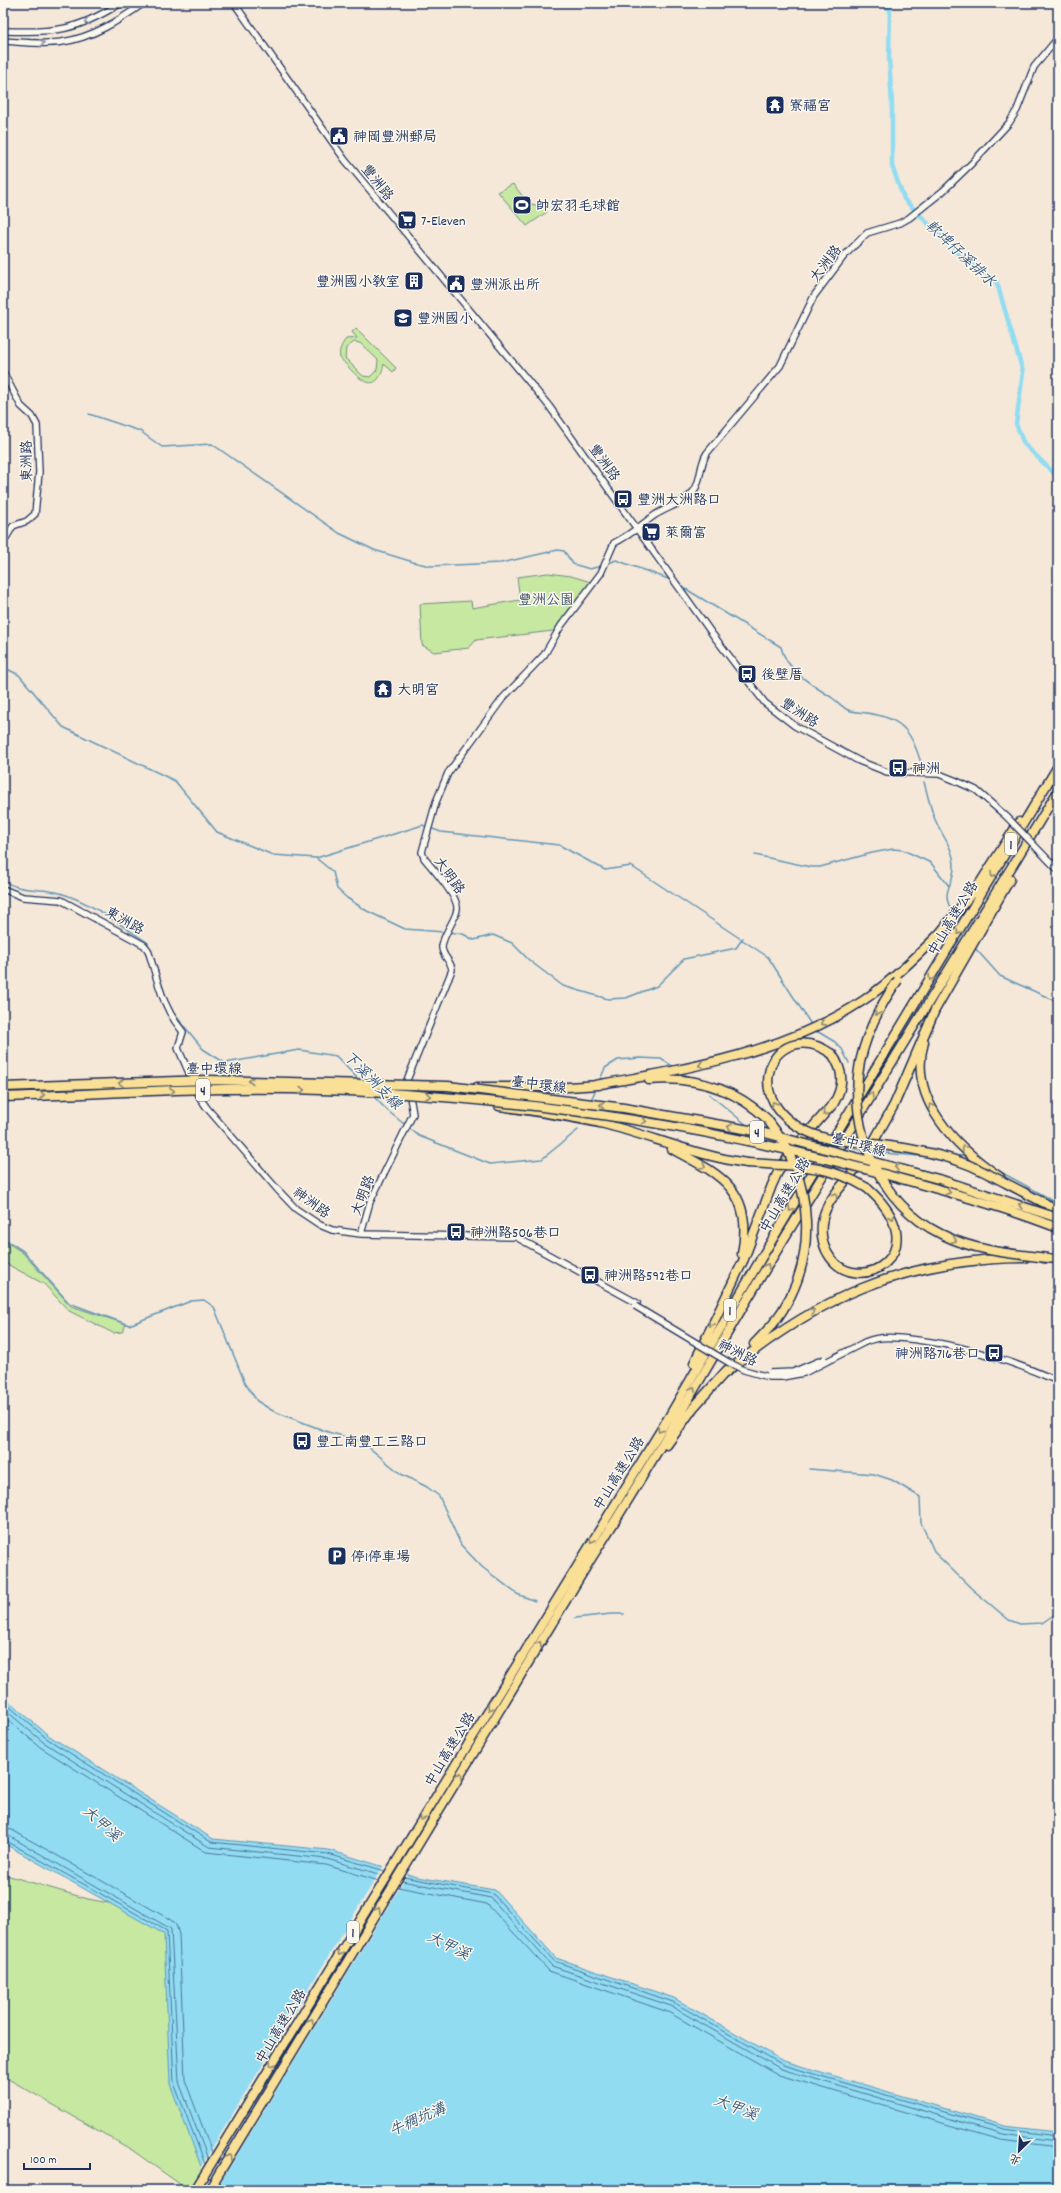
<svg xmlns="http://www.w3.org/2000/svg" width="1061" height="2193" font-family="Dekko,'LXGW WenKai TC',sans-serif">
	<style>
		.green { fill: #c6e8a1; stroke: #708c80; fill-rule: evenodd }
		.water { fill: #92dcf2; stroke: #6297b7 }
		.pier { fill: #f5e8d9 }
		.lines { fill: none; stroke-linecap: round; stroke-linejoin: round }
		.shore { stroke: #4b7499; stroke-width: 1 }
		.stream { stroke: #6297b7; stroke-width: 1.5 }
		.canal { stroke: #92dcf2; stroke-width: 4.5 }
		.tertiary-casing { stroke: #1b2f5e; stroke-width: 8 }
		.motorway-casing { stroke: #1b2f5e; stroke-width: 11 }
		.tertiary { stroke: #fbf7ec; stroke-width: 5.5 }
		.motorway { stroke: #fadf96; stroke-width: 8 }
		.tertiary-bridge-casing { stroke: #1b2f5e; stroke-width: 8; stroke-linecap: butt }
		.motorway-bridge-casing { stroke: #1b2f5e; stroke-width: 11; stroke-linecap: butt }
		.tertiary-bridge { stroke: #fbf7ec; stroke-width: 5.5 }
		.motorway-bridge { stroke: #fadf96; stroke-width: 8 }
		.oneway { stroke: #8b93a5 }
		.oneway2 { stroke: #8a877a }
		.labels { text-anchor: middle; stroke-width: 3; stroke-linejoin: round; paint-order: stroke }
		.shield { fill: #fbf7ec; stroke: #5e6b89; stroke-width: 1 }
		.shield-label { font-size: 13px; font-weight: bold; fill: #1b2f5e }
		.poi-label { font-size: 14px; fill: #1b2f5e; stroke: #fbf7ec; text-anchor: start }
		.street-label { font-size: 14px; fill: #1b2f5e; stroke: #fbf7ec }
		.park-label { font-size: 14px; fill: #3d546b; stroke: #fbf7ec }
		.water-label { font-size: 15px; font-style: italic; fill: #395a83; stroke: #fbf7ec }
	</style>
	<rect width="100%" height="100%" fill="#f5e8d9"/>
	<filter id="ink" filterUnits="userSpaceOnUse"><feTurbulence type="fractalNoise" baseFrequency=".025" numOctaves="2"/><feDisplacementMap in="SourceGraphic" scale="8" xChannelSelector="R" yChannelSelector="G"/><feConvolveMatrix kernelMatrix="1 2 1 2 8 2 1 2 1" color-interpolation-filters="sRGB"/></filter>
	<g filter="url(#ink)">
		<path class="green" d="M 513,184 L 528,203 L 543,207 L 547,212 L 527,226 L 498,192 Z
			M 356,328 L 396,368 L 393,372 L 384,364 C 376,402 354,373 340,358 C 338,351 342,344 346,339 L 357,338 L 352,332 ZM 354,342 L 360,343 L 378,360 L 377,370 L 370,377 L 363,376 L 345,358 L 346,348 Z
			M 548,573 L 571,576 L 591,582 L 553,631 L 476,640 L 469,648 L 434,652 L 422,645 L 420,604 L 471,601 L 472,608 L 520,600 L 517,577 Z
			M 3,1240 L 22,1252 L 71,1306 L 126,1324 L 122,1332 L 113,1333 L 69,1311 L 44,1284 L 3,1262 Z
			M 3,1874 L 88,1899 L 201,1921 L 281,2190 L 188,2190 L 132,2150 L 3,2076 Z"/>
		<path class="water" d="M 3,1696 L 48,1735 L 213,1839 L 329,1850 L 417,1877 L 495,1890 L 556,1958 L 674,1998 L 784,2061 L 1004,2126 L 1058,2132 L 1058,2190 L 210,2190 L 170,2084 L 164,1934 L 3,1843 Z"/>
		<path class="pier" d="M 384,1865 L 409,1872 L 216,2190 L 208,2190 L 200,2168 Z"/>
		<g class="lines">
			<path class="shore" d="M 3,1701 L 46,1738 L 211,1842 L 328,1854 L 385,1871
				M 3,1708 L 43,1742 L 209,1847 L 327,1859 L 382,1875
				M 3,1716 L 40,1747 L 206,1852 L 326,1865 L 379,1881
				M 3,1828 L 12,1830 L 171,1920 L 176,1925 L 179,1934 L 185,2080 L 212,2152
				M 3,1834 L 9,1836 L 171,1929 L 179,2082 L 208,2159
				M 3,1839 L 167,1931 L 174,2083 L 205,2164
				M 404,1877 L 493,1894 L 554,1961 L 673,2002 L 783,2065 L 1003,2129 L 1058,2136
				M 402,1881 L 491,1898 L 552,1966 L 671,2006 L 781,2069 L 1002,2134 L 1058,2141
				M 398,1887 L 487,1904 L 549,1971 L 668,2012 L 779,2075 L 1000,2140 L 1058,2147"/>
			<path class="stream" d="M 89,414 L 140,431 L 162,447 L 212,444 L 339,533 L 374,550 L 413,562 L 430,566 L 501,563 L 558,550 L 564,551 L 573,564 L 590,569 L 601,566
				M 607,564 L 616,560 L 671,580
				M 681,586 L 781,647 C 786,670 812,685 831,697 C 837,701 842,707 848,710 C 855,713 865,712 872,714 C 905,719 913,736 922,766
				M 3,667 L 19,675 L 63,727 L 175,781 L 217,832 L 273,855 L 316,858 L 333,872 L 337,889 L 347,898 L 367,911 L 405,929 L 444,932
				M 924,782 C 927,793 930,806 934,817 C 940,833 954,848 954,866 C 954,887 939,890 953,913
				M 430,828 L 441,832 L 559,845 L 605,870 L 631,866 L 768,957 L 812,1026
				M 755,855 L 811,867 L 820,867 L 872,853 L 893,849 L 903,850 L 931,863 L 949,886
				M 316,858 L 423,825 L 426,827
				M 3,880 C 20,893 41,887 60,893 C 93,903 119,924 148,943 L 149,948
				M 448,932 L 463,934 L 474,940 L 493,935 L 512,943 L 530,961 L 563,986 L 608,999 L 626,998 L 657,986 L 684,959 L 736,948 L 743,938
				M 974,947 L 1000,976 L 1058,1002
				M 156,969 L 168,1003
				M 171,1010 L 203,1049 L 225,1063 L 299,1050 L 336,1056 L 359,1080
				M 815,1030 L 835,1042 L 842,1049 L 849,1063
				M 682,1073 L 691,1078
				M 599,1082 L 605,1068 L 618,1060 L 640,1058 L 661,1059 L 674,1067
				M 709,1094 L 748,1126
				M 372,1095 L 389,1112 L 419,1136 L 490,1164 L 542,1159 L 578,1130
				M 591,1100 L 596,1089
				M 820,1144 L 825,1145
				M 844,1147 L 863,1150
				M 871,1152 L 931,1157
				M 958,1156 L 966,1155
				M 997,1170 L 1058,1203
				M 3,1238 L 23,1251 L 69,1303 L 129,1325 L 191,1301 L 204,1300 L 214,1307 L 245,1383 L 257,1401 L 273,1411 L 328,1432 L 361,1441 L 401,1474 L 427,1487 L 439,1496 L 461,1545 L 482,1567 L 517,1594 L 535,1601
				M 809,1469 L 874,1474 L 892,1480 L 920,1497 L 921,1523 L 935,1553 L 972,1589 L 1009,1620 L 1020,1624 L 1042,1623 L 1058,1612
				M 575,1618 L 611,1614 L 624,1614"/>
			<path class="canal" d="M 879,3 L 890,9 L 889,57 L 892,105 L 892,166 L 904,199 L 958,254 L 997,283 L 1023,372 L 1016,424 L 1024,444 L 1058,477"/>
			<defs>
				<path id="tertiary" d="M 234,3 L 345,160 L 549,406 L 713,635 L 765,703 L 795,726 L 859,761 L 887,772 L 939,774 L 954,780 L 976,790 L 1007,817
					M 3,31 C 57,32 74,32 121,3
					M 3,41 C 22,42 43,45 62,42 C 92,38 120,20 144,3
					M 3,372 L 21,406 L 32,416 L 37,425 L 39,472 L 35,514 L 27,521 L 13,526 L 3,543
					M 3,889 L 23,897 L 61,900 L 144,945 L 148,950 C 158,981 162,1007 183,1032 L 178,1048 L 200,1098 L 207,1108 L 277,1189 L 296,1209 L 320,1225 L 332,1230 L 361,1234 L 516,1237 L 637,1303
					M 361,1234 L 370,1202 L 413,1114 L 407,1080 L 452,970 C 452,961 441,956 442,946 C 444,932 456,920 457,909 C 459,897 431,867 424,858 L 422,852 L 436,802 L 448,773 L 503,698 L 544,655 L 561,626 L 601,573 L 614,543 C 629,536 641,525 655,515 C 667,507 685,503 694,491 C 702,479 699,465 707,453 L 780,366 L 814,296 L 844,256 L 867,233 L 900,223 L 909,218 L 943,191 L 971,164 L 1009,123 L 1017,110 L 1034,67 L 1058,38
					M 865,1342 C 882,1335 899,1338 917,1340 C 967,1346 1012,1361 1058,1381"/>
				<path id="motorway" d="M 940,933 L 980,883 L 1019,822
					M 924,1042 C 907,1100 957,1148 1000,1177
					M 649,1080 C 694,1076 733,1087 767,1119
					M 595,1085 C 687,1069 784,1053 864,1000 C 893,980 918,955 943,930
					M 477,1087 L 568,1087 L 599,1085
					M 499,1106 C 534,1111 570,1116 604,1124 C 652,1136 697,1156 747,1163
					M 870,1148 L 894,1105 L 935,1010 L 1010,879
					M 672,1149 C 721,1175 754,1190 742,1254
					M 860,1163 C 848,1180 828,1197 823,1218 C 820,1230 822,1244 828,1254 C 856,1301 941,1252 867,1188
					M 1023,1192 L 1058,1210
					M 1043,1258 L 1058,1259
					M 754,1344 L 773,1324
					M 694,1363 L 744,1259 L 772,1185 L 778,1172 L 796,1146 L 834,1103 C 844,1085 844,1071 832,1054
					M 724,1374 C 818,1297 902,1259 1025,1258
					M 667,1445 L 694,1407 L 727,1370
					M 195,2190 L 670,1415 L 763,1255 L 1058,766
					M 209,2190 L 594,1554 C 654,1462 708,1364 765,1270 C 862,1110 961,951 1058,791"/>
			</defs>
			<use href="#tertiary" class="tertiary-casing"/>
			<use href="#motorway" class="motorway-casing"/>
			<use href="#tertiary" class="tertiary"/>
			<use href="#motorway" class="motorway"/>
			<defs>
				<path id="tertiary-bridge" d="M 1007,817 L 1058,870
					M 635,1306 L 728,1362 L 744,1370 L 769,1377 L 782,1377 L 804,1373 L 865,1342
					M 770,1373 L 793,1372 L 824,1359"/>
				<path id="motorway-bridge" d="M 898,980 C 880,1005 867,1031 860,1062 C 847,1128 879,1204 941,1234 C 974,1251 1012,1254 1049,1258
					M 832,1054 C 770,1011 728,1114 829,1139 C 876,1145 925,1147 969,1165 C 990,1174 1009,1185 1029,1195
					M 3,1087 L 207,1080 L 448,1086 L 624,1108 L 761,1132 L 942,1180 L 1058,1218
					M 3,1097 C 100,1094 197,1087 293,1089 C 501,1094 709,1124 909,1181 C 959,1195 1010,1209 1058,1228
					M 767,1119 C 815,1180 821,1262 773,1324
					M 747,1163 C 793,1166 827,1163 867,1188"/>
			</defs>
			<use href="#tertiary-bridge" class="tertiary-bridge-casing"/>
			<use href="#motorway-bridge" class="motorway-bridge-casing"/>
			<use href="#tertiary-bridge" class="tertiary-bridge"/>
			<use href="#motorway-bridge" class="motorway-bridge"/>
		</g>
		<defs><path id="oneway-chevron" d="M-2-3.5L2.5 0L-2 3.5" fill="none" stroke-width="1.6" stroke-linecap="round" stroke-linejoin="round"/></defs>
		<g class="oneway">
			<use href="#oneway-chevron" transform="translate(87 22) rotate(158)"/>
			<use href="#oneway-chevron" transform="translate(42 43) rotate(-1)"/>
		</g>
		<g class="oneway2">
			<use href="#oneway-chevron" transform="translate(993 875) rotate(121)"/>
			<use href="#oneway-chevron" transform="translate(959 932) rotate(121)"/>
			<use href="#oneway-chevron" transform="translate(931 978) rotate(122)"/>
			<use href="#oneway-chevron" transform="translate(877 1013) rotate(116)"/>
			<use href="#oneway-chevron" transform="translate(823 1023) rotate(152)"/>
			<use href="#oneway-chevron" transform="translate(701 1065) rotate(165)"/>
			<use href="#oneway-chevron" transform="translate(251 1081) rotate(-179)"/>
			<use href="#oneway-chevron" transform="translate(121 1083) rotate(178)"/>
			<use href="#oneway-chevron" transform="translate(302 1090) rotate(2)"/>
			<use href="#oneway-chevron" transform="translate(172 1091) rotate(-2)"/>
			<use href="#oneway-chevron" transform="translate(42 1095) rotate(-2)"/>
			<use href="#oneway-chevron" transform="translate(871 1095) rotate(-59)"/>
			<use href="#oneway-chevron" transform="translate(428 1096) rotate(6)"/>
			<use href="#oneway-chevron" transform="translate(774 1104) rotate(-121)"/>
			<use href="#oneway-chevron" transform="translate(602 1105) rotate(-173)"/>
			<use href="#oneway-chevron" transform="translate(931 1106) rotate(-117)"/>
			<use href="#oneway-chevron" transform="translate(825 1113) rotate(131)"/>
			<use href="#oneway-chevron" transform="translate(644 1121) rotate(10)"/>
			<use href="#oneway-chevron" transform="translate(730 1127) rotate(-170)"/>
			<use href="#oneway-chevron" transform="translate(964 1148) rotate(-135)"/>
			<use href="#oneway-chevron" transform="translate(703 1166) rotate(30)"/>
			<use href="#oneway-chevron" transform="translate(897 1167) rotate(-165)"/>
			<use href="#oneway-chevron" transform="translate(948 1192) rotate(16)"/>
			<use href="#oneway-chevron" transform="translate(835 1196) rotate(-55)"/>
			<use href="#oneway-chevron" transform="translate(1021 1205) rotate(-162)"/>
			<use href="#oneway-chevron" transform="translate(791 1209) rotate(121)"/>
			<use href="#oneway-chevron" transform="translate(892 1217) rotate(67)"/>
			<use href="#oneway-chevron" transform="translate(954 1240) rotate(22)"/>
			<use href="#oneway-chevron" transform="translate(767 1266) rotate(-59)"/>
			<use href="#oneway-chevron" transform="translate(812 1311) rotate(-29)"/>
			<use href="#oneway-chevron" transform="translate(711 1324) rotate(116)"/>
			<use href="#oneway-chevron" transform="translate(693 1389) rotate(-59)"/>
			<use href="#oneway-chevron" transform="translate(660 1430) rotate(123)"/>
			<use href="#oneway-chevron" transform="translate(592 1540) rotate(121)"/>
			<use href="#oneway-chevron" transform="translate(539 1644) rotate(-59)"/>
			<use href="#oneway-chevron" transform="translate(490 1708) rotate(121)"/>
			<use href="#oneway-chevron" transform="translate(460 1775) rotate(-59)"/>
			<use href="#oneway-chevron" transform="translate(422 1818) rotate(121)"/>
			<use href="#oneway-chevron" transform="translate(378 1910) rotate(-59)"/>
			<use href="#oneway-chevron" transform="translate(340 1953) rotate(121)"/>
			<use href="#oneway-chevron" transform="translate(311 2021) rotate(-59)"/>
			<use href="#oneway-chevron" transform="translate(272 2064) rotate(121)"/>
			<use href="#oneway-chevron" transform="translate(229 2157) rotate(-59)"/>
		</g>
	</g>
	<defs>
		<symbol id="temple-square" viewBox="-11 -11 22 22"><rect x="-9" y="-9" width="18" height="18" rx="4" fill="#1b2f5e" stroke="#fbf7ec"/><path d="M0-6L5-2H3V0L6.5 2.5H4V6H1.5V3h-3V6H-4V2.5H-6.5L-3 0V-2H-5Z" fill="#fff"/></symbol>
		<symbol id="civic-square" viewBox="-11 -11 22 22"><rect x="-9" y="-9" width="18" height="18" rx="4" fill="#1b2f5e" stroke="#fbf7ec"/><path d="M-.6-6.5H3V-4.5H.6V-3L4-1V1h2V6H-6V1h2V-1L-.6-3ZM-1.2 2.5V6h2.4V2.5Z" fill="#fff"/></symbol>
		<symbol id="stadium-square" viewBox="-11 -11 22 22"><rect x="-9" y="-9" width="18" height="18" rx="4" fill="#1b2f5e" stroke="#fbf7ec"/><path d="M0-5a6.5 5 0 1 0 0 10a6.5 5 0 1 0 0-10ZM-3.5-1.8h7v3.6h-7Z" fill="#fff"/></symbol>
		<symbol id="supermarket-square" viewBox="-11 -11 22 22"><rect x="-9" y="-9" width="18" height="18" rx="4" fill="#1b2f5e" stroke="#fbf7ec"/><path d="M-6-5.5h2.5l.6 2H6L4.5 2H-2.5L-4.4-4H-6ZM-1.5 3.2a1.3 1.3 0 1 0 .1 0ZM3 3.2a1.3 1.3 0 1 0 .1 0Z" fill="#fff"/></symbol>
		<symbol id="building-square" viewBox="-11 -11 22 22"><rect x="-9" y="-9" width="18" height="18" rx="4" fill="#1b2f5e" stroke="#fbf7ec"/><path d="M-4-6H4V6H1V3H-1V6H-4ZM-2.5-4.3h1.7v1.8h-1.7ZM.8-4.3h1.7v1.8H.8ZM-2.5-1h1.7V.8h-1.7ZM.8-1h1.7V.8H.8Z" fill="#fff"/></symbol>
		<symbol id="school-square" viewBox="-11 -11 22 22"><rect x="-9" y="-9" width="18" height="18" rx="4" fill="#1b2f5e" stroke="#fbf7ec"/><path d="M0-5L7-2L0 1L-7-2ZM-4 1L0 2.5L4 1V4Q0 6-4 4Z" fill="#fff"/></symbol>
		<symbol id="bus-square" viewBox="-11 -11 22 22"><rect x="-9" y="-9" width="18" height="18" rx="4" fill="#1b2f5e" stroke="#fbf7ec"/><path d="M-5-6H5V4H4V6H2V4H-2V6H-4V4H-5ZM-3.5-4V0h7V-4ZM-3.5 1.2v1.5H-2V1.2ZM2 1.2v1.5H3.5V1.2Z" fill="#fff"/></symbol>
		<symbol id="parking-square" viewBox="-11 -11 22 22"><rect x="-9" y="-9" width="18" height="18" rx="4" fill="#1b2f5e" stroke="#fbf7ec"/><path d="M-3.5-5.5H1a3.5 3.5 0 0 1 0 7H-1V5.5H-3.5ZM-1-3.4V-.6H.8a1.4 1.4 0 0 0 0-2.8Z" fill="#fff"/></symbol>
	</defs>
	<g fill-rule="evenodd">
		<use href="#temple-square" x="764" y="94" width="22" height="22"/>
		<use href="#civic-square" x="328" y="125" width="22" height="22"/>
		<use href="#stadium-square" x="511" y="194" width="22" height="22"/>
		<use href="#supermarket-square" x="396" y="209" width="22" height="22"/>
		<use href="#building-square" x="403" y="270" width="22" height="22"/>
		<use href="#civic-square" x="445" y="273" width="22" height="22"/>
		<use href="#school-square" x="392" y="307" width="22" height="22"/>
		<use href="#bus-square" x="612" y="488" width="22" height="22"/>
		<use href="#supermarket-square" x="640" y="521" width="22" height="22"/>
		<use href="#bus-square" x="736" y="663" width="22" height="22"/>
		<use href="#temple-square" x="372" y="678" width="22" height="22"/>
		<use href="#bus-square" x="887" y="757" width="22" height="22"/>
		<use href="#bus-square" x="445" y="1221" width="22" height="22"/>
		<use href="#bus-square" x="579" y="1264" width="22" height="22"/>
		<use href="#bus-square" x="983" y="1342" width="22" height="22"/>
		<use href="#bus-square" x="291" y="1430" width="22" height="22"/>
		<use href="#parking-square" x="326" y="1545" width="22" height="22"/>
	</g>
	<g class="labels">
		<g class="shield">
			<rect x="1005" y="833" width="12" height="22" rx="3"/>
			<rect x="196" y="1079" width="14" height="22" rx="3"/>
			<rect x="750" y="1121" width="14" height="22" rx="3"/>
			<rect x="724" y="1299" width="12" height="22" rx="3"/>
			<rect x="347" y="1921" width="12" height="22" rx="3"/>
		</g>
		<g class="shield-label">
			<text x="1011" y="849">1</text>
			<text x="203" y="1095">4</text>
			<text x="757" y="1137">4</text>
			<text x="730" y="1315">1</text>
			<text x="353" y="1937">1</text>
		</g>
		<g class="poi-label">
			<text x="789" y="110">寮福宮</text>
			<text x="353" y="141">神岡豐洲郵局</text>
			<text x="536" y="210">帥宏羽毛球館</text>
			<text x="421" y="225">7-Eleven</text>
			<text x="400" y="286" text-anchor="end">豐洲國小教室</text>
			<text x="470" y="289">豐洲派出所</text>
			<text x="417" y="323">豐洲國小</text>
			<text x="637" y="504">豐洲大洲路口</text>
			<text x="665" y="537">萊爾富</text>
			<text x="761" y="679">後壁厝</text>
			<text x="397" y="694">大明宮</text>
			<text x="912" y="773">神洲</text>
			<text x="470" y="1237">神洲路506巷口</text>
			<text x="604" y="1280">神洲路592巷口</text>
			<text x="980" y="1358" text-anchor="end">神洲路716巷口</text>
			<text x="316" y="1446">豐工南豐工三路口</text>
			<text x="351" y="1561">停1停車場</text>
		</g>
		<g class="street-label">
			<text transform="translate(378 182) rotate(51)" y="5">豐洲路</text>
			<text transform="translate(825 263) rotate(-52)" y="5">大洲路</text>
			<text transform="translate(26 461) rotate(-91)" y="5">東洲路</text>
			<text transform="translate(605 462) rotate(54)" y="5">豐洲路</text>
			<text transform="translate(800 712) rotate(33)" y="5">豐洲路</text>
			<text transform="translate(450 875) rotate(55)" y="5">大明路</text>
			<text transform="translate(952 918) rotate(-59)" y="5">中山高速公路</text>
			<text transform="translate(125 920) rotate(29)" y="5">東洲路</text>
			<text x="214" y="1073">臺中環線</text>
			<text transform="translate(539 1084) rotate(7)" y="5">臺中環線</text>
			<text transform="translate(859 1144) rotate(15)" y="5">臺中環線</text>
			<text transform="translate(362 1195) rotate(-69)" y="5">大明路</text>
			<text transform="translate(784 1195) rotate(-59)" y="5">中山高速公路</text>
			<text transform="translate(312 1202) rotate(36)" y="5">神洲路</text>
			<text transform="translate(738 1352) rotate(27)" y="5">神洲路</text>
			<text transform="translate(618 1473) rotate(-58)" y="5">中山高速公路</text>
			<text transform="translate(449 1749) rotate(-59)" y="5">中山高速公路</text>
			<text transform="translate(280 2026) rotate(-59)" y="5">中山高速公路</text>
		</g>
		<g class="park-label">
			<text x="546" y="604">豐洲公園</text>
		</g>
		<g class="water-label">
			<text transform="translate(961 253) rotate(43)" y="5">軟埤仔溪排水</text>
			<text transform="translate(373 1080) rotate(45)" y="5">下溪洲支線</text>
			<text transform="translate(102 1823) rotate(42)" y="5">大甲溪</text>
			<text transform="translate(449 1945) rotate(26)" y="5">大甲溪</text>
			<text transform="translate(736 2107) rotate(21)" y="5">大甲溪</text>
			<text transform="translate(417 2119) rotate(-24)" y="5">牛稠坑溝</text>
		</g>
	</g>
	<rect width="1061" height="2193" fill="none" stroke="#fbf7ec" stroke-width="16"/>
	<rect x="8" y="8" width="1045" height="2177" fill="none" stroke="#1b2f5e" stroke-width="1.5" filter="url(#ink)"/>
	<g transform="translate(1019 2151) rotate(205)" stroke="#fbf7ec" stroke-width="3" paint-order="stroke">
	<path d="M0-3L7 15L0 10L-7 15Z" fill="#1b2f5e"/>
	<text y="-6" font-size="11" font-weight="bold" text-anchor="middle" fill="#1b2f5e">北</text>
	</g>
	<path d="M24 2163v6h66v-6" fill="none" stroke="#1b2f5e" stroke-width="2"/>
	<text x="30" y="2163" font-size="12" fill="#1b2f5e" stroke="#fbf7ec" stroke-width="3" paint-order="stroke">100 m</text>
</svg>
